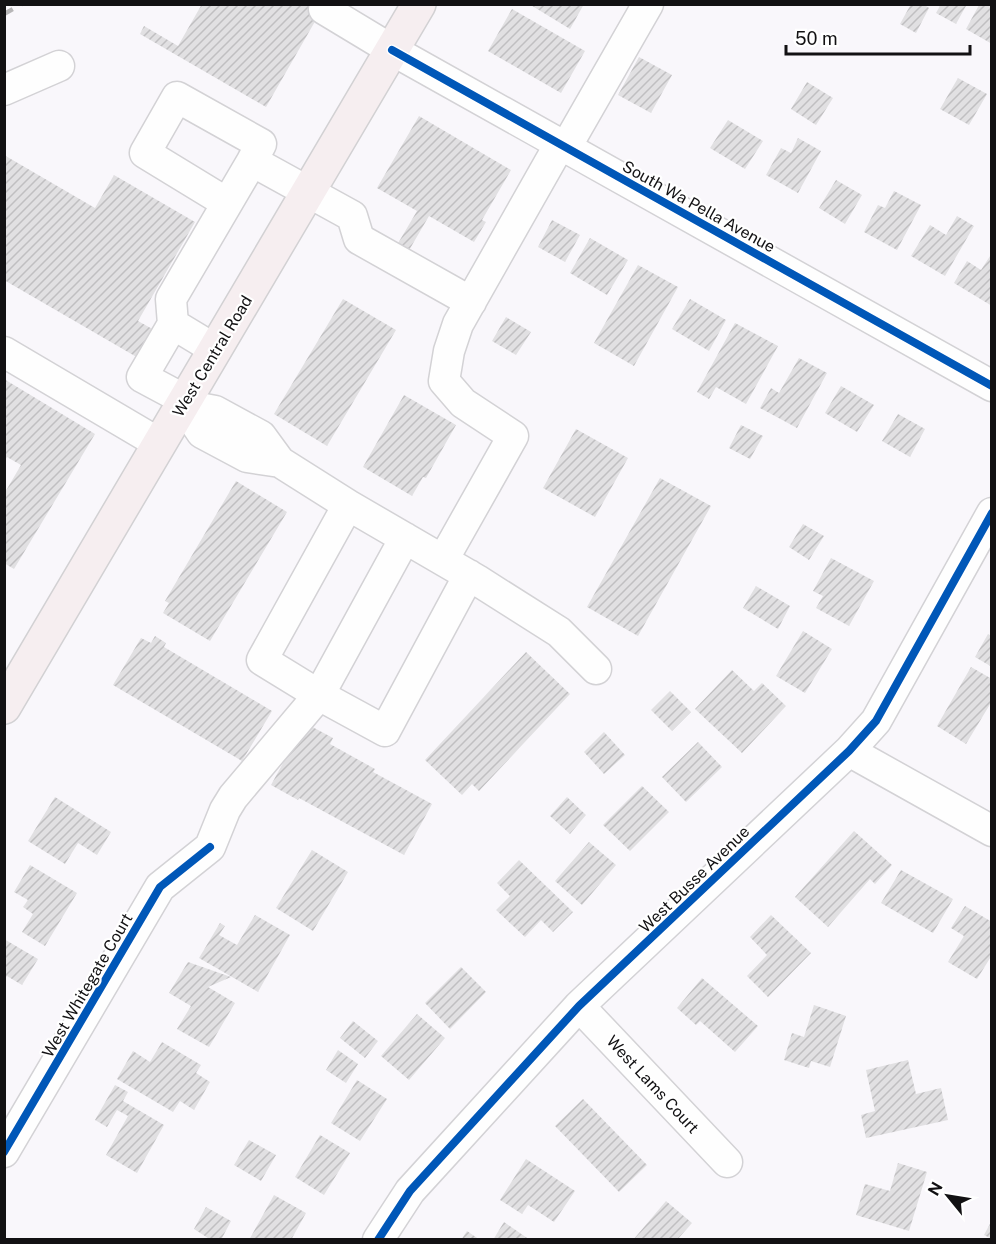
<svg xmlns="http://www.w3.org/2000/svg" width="996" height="1244" font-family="'Public Sans',sans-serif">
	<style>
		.building { fill: url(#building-hatch) }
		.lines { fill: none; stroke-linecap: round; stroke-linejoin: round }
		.minor-casing { stroke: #d3d2d5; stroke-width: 33 }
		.major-casing { stroke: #d2d1d3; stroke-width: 36 }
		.minor { stroke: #fefefe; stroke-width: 30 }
		.major { stroke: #f6eef0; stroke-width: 33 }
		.rail { stroke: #b7b6b7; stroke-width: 4.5; stroke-dasharray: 10 10; stroke-linecap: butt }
		.cycleway-casing { stroke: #fff; stroke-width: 11 }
		.cycleway { stroke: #0057b8; stroke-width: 8 }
		.labels { text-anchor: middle; stroke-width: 4.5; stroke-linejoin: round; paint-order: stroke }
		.street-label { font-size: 16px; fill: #121113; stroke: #fff }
	</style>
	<defs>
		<pattern id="building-hatch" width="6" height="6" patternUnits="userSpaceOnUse" patternTransform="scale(1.5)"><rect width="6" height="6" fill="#e1e0e2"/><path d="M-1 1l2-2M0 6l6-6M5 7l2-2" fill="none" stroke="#c0bfc1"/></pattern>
	</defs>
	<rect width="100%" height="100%" fill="#f9f7fb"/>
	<path class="building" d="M 202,4 L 325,4 L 266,107 L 140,34 L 144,26 L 178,46 Z
		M 529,4 L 584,4 L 570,29 Z
		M 911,4 L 923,4 L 929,8 L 916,33 L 900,24 Z
		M 941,4 L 967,4 L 956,24 L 936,13 Z
		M 979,5 L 992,5 L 992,44 L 966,29 Z
		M 512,9 L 585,51 L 561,93 L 488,51 Z
		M 639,57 L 672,75 L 651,113 L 618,95 Z
		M 958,78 L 987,94 L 969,125 L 940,109 Z
		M 807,82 L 833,98 L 816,125 L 791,109 Z
		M 419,116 L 511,170 L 482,220 L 486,222 L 474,242 L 429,216 L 408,252 L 397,245 L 417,211 L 377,188 Z
		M 728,120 L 763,141 L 745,169 L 710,148 Z
		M 798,138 L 821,151 L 798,193 L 766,175 L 781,148 L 791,153 Z
		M 4,155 L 95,208 L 114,175 L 195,222 L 138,321 L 156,331 L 140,359 L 4,280 Z
		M 836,180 L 862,195 L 845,224 L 819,208 Z
		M 894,191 L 921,205 L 897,250 L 864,232 L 878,205 L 885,208 Z
		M 957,216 L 974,226 L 945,276 L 911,256 L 930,225 L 946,235 Z
		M 552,220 L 580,235 L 565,262 L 538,247 Z
		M 590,238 L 628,260 L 607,295 L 570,273 Z
		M 992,253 L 992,306 L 954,283 L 967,261 L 981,270 Z
		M 638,265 L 678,287 L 634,366 L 594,343 Z
		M 343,299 L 396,330 L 327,446 L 274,414 Z
		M 690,299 L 726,320 L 709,351 L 672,329 Z
		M 506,317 L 531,332 L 516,355 L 492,341 Z
		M 735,323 L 778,346 L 746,404 L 716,387 L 709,399 L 697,392 Z
		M 799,358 L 827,373 L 797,428 L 760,408 L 771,388 L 779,393 Z
		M 4,379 L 95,434 L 14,569 L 4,563 L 4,494 L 21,465 L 7,457 L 4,462 Z
		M 841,386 L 874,405 L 857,432 L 825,413 Z
		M 404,395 L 456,425 L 426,478 L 423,477 L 412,496 L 363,467 Z
		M 898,414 L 925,429 L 910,457 L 882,441 Z
		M 741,425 L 763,436 L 750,459 L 729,448 Z
		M 576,429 L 628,458 L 595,517 L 543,488 Z
		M 660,478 L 711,506 L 638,636 L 587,607 Z
		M 236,481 L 287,512 L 210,641 L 163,613 L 169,603 L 165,601 Z
		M 803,524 L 824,536 L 809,560 L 789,547 Z
		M 831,558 L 874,581 L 849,626 L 816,608 L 823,596 L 813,591 Z
		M 756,586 L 790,606 L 778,629 L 743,608 Z
		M 803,631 L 832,649 L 805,693 L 776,676 Z
		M 988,634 L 992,636 L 992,667 L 975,657 Z
		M 155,636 L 166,643 L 164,647 L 272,711 L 242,761 L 113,685 L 141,638 L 151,643 Z
		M 526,652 L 570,694 L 479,791 L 472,784 L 462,795 L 425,760 Z
		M 971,667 L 992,679 L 992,701 L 966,744 L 937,726 Z
		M 732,670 L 754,691 L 762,683 L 786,706 L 742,753 L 695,709 Z
		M 670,691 L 691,712 L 672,731 L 651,710 Z
		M 305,723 L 333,738 L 330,744 L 375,769 L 373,772 L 432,804 L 404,855 L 299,798 L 298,800 L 271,785 Z
		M 604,732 L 625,755 L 604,774 L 584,752 Z
		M 698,742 L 722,767 L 686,802 L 662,777 Z
		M 642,786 L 669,812 L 630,851 L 603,825 Z
		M 55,797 L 111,832 L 97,855 L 78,843 L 65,864 L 28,841 Z
		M 567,797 L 586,815 L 570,834 L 550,816 Z
		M 854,831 L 892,865 L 875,884 L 870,879 L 828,927 L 795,897 Z
		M 589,842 L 616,865 L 582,905 L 555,881 Z
		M 312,850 L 348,872 L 313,931 L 276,908 Z
		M 519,860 L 573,912 L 553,932 L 541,920 L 525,937 L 496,910 L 510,896 L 497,883 Z
		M 30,865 L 77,893 L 45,946 L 22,932 L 33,914 L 23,907 L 28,900 L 14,892 Z
		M 901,870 L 953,899 L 933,933 L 881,903 Z
		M 965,906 L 992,922 L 992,955 L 977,979 L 948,962 L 964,936 L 951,928 Z
		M 255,915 L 290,935 L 258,992 L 199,958 L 220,923 L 225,926 L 219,935 L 237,945 Z
		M 771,915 L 811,953 L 768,997 L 747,976 L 767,955 L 750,937 Z
		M 4,939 L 38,959 L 22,985 L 7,976 L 4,980 Z
		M 188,962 L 231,977 L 208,987 L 235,1003 L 209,1047 L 177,1029 L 191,1006 L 169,993 Z
		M 461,967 L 486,992 L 450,1029 L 425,1003 Z
		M 702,978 L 758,1026 L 735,1052 L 700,1021 L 696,1025 L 677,1008 Z
		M 814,1005 L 846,1016 L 830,1067 L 811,1061 L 809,1068 L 784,1060 L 792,1033 L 804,1037 Z
		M 417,1014 L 445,1038 L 409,1080 L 381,1056 Z
		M 353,1021 L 378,1041 L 365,1058 L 340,1038 Z
		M 162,1042 L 201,1065 L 196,1073 L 210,1082 L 194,1110 L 180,1101 L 173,1112 L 117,1079 L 133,1051 L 150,1062 Z
		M 338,1050 L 358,1064 L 346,1083 L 326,1070 Z
		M 908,1060 L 916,1094 L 941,1088 L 948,1120 L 866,1138 L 861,1115 L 875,1111 L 866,1070 Z
		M 357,1080 L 387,1099 L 360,1141 L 331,1123 Z
		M 115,1085 L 128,1092 L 123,1101 L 164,1125 L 137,1173 L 106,1155 L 128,1116 L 117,1110 L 107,1127 L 95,1120 Z
		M 583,1099 L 647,1165 L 619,1192 L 555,1126 Z
		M 320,1135 L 350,1153 L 324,1195 L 295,1177 Z
		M 249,1140 L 276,1155 L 261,1181 L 234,1165 Z
		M 526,1159 L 575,1191 L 554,1222 L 528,1205 L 522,1214 L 500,1200 Z
		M 898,1163 L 927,1172 L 909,1231 L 856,1215 L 865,1184 L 890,1191 Z
		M 274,1195 L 306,1213 L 291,1240 L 249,1240 Z
		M 666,1201 L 692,1223 L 677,1240 L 633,1240 Z
		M 206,1207 L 231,1221 L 221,1240 L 211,1240 L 194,1229 Z
		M 992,1220 L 992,1239 L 984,1235 Z
		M 504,1222 L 530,1240 L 493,1240 Z
		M 467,1231 L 480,1240 L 461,1240 Z"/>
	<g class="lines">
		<defs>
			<path id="minor" d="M 324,9 L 392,50 L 992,386
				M 4,90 L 59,66
				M 566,147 L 648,4
				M 227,203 L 145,153 L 177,97 L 261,144 L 252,161 L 352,216 L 359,239 L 471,302
				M 173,324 L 142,377 L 185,400
				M 216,350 L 173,324 L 171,299 L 252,161
				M 4,352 L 160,444
				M 183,405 L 215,411 L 261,436 L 280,462 L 348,505 L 477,580 L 559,632 L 596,669
				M 183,405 L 202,433 L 247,457 L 280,462
				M 348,505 L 262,660 L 319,695 L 385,731 L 469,575
				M 443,560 L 513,436 L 463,403 L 444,381 L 449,351 L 458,324 L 560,144
				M 849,751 L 992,831
				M 579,1006 L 727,1162
				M 4,1152 L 160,887 L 210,847 L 225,810 L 233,797 L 319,695 L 405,538
				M 378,1240 L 410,1191 L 579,1006 L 849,751 L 876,721 L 992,513"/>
			<path id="major" d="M 4,707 L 419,4"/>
		</defs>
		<use href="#minor" class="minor-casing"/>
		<use href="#major" class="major-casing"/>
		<use href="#minor" class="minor"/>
		<use href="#major" class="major"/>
		<path class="rail" d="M 4,14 L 22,4"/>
		<defs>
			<path id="cycleway" d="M 392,50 L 992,386
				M 4,1152 L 160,887 L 210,847
				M 378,1240 L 410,1191 L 579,1006 L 849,751 L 876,721 L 992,513"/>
		</defs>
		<use href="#cycleway" class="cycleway-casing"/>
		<use href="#cycleway" class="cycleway"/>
	</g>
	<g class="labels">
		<g class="street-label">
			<text transform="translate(699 206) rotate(29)" y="6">South Wa Pella Avenue</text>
			<text transform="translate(212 356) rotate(-59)" y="6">West Central Road</text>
			<text transform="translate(694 879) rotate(-44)" y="6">West Busse Avenue</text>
			<text transform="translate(87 985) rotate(-60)" y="6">West Whitegate Court</text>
			<text transform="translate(653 1084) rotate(47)" y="6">West Lams Court</text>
		</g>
	</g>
	<rect width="996" height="1244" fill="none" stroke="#121113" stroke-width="12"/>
	<g transform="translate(948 1196) rotate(300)" stroke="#ffffff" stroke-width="4.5" paint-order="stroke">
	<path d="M0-4.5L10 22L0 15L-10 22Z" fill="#121113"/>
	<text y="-9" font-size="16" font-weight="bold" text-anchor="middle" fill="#121113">N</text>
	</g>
	<path d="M786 45v9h184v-9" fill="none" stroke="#121113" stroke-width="3"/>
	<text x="795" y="45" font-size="18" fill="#121113" stroke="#ffffff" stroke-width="4.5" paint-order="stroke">50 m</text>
</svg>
